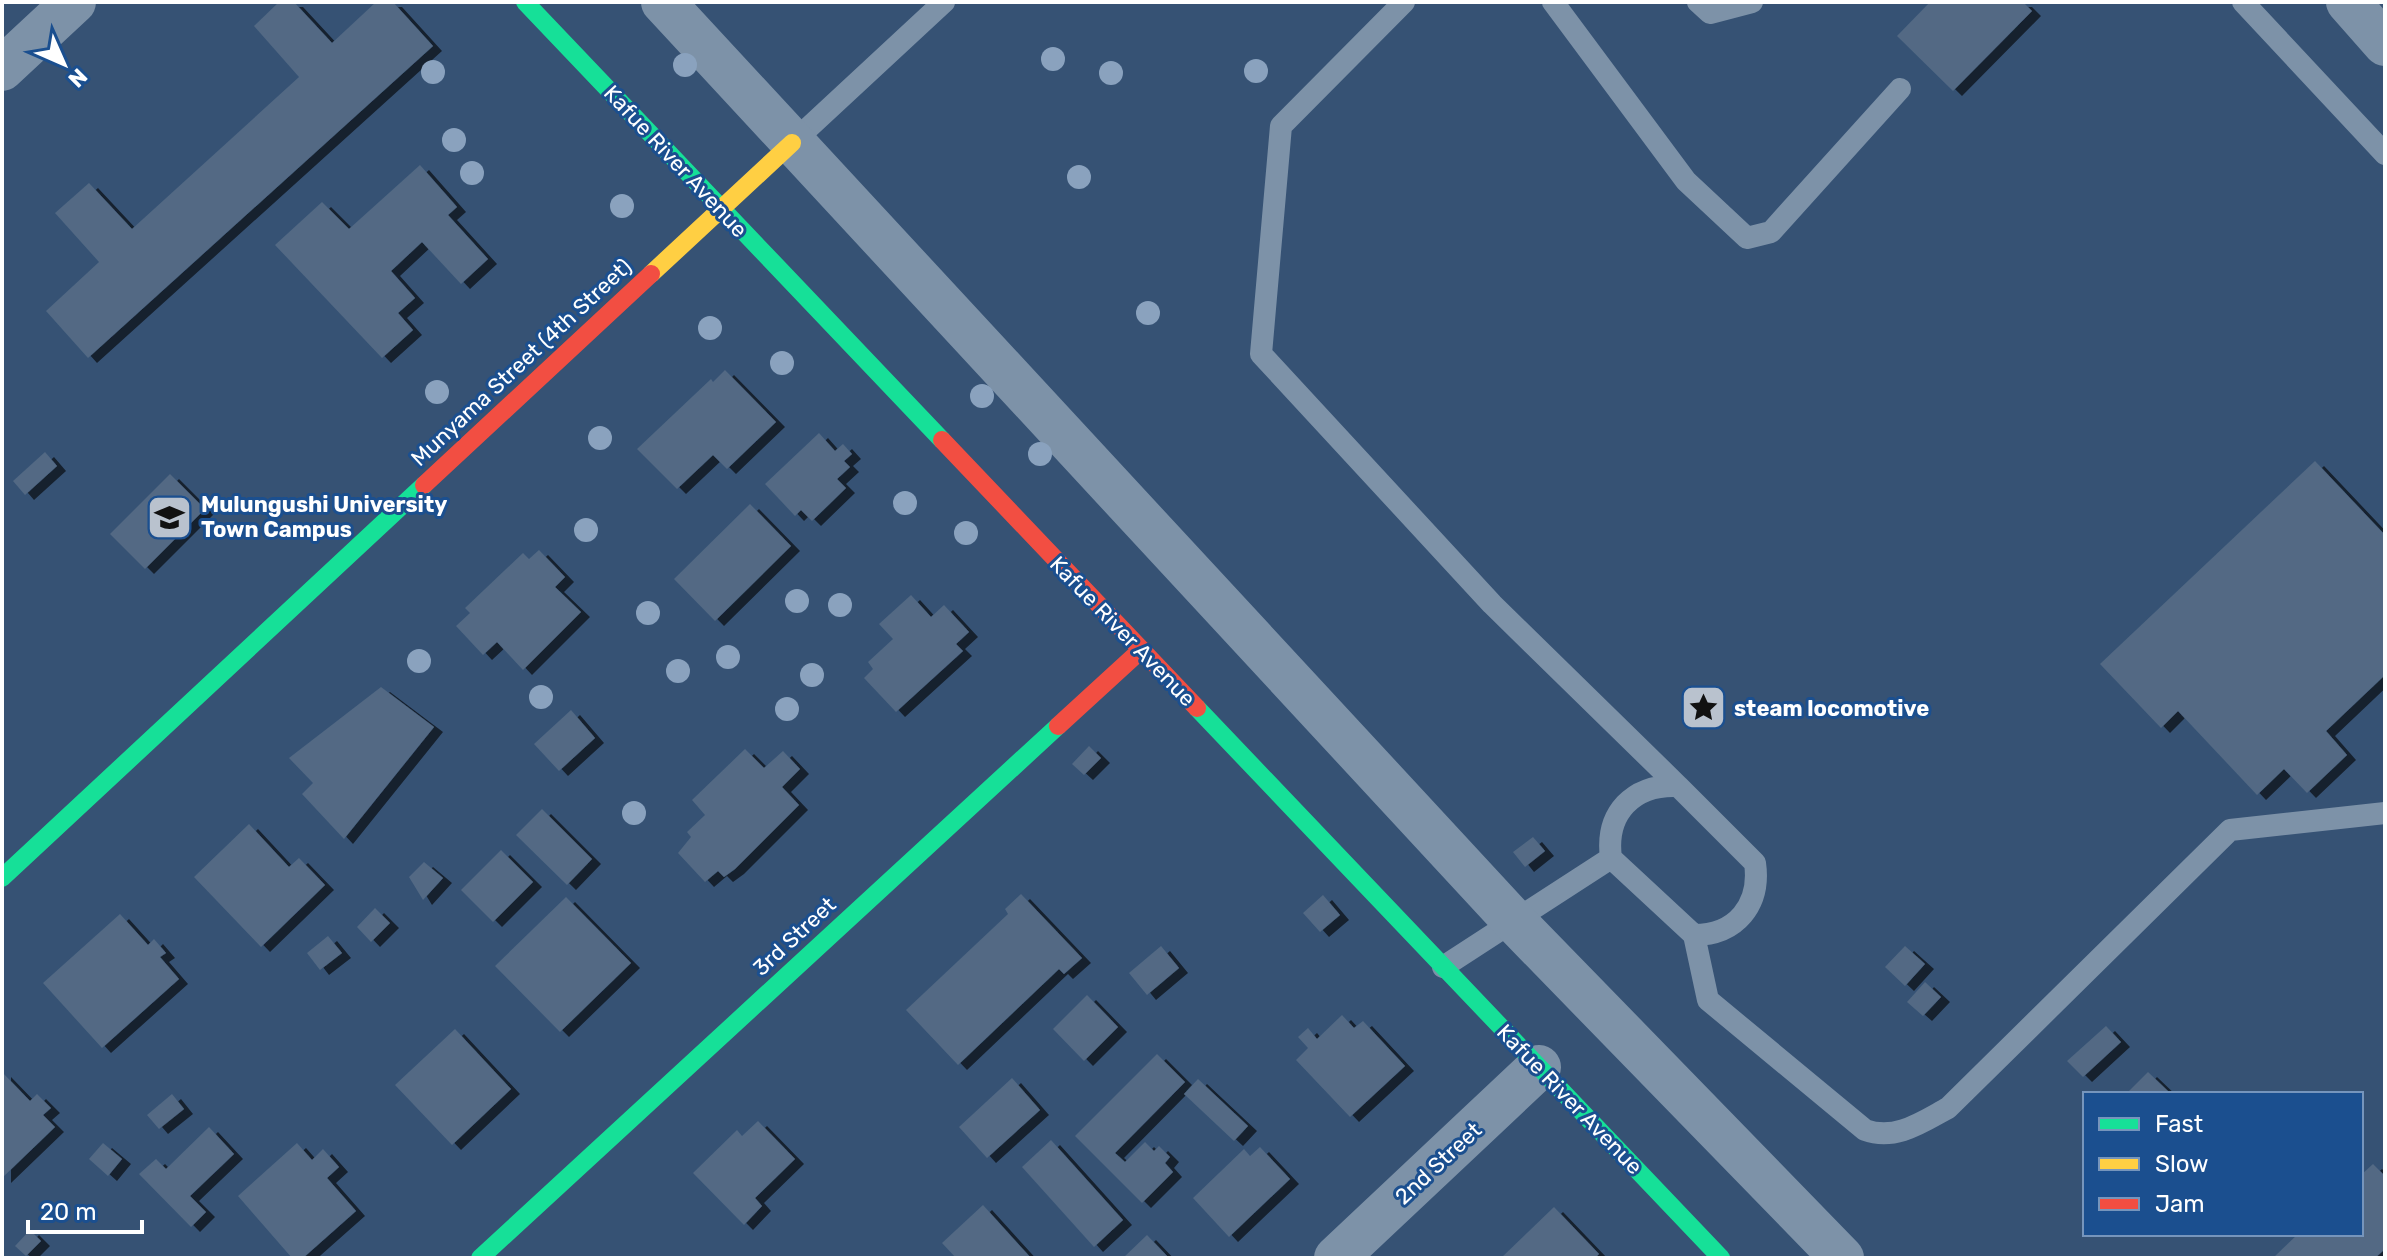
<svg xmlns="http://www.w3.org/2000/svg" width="2387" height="1260" font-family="Rubik,sans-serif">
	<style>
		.building { fill: #526984; filter: url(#shadow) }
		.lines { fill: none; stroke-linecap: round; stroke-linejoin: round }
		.lane { stroke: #7d92a8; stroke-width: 22 }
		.street { stroke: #7d92a8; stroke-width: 44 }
		.fast { stroke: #16e098; stroke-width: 18 }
		.slow { stroke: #ffcf43; stroke-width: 18 }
		.jam { stroke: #f24e42; stroke-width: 18 }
		.tree { fill: #8aa2be }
		.labels { text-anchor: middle; stroke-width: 6; stroke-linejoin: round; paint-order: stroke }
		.street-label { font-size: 22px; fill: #fff; stroke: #1b4f8f }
		.poi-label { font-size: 22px; font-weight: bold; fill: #fff; stroke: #1b4f8f; text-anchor: start }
	</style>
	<defs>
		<filter id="shadow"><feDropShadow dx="9" dy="5" stdDeviation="0" flood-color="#0009"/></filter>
	</defs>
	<rect width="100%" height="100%" fill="#365274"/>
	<path class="building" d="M 279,2 L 294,2 L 332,43 L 376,2 L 393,2 L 433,46 L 88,358 L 46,311 L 99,262 L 55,213 L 89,183 L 132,229 L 299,77 L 254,26 Z
		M 1930,2 L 2023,2 L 2032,11 L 1953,91 L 1897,36 Z
		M 420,165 L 457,207 L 448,215 L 488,259 L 461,284 L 422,242 L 391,271 L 415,298 L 398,313 L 413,330 L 382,358 L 275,245 L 322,202 L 349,229 Z
		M 725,370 L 776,422 L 727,469 L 713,455 L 677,489 L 637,449 L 711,379 L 713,382 Z
		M 819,433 L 835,451 L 843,444 L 852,454 L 844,461 L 850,467 L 837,479 L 846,488 L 812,521 L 801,510 L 795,516 L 765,484 Z
		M 45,452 L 57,466 L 25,495 L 13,481 Z
		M 2315,461 L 2385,535 L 2385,675 L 2326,731 L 2347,755 L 2307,793 L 2284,769 L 2257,795 L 2178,711 L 2161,728 L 2100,664 Z
		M 170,474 L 205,509 L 145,569 L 110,534 Z
		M 750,504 L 791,546 L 715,621 L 674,579 Z
		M 539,550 L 565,577 L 555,587 L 581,612 L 523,670 L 497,642 L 483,655 L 456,626 L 470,613 L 465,608 L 523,553 L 529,559 Z
		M 911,595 L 931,617 L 944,605 L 969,632 L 956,644 L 963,651 L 896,712 L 864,678 L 873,669 L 868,662 L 893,639 L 879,624 Z
		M 381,687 L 434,727 L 344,839 L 302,794 L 313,783 L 289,758 Z
		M 571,710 L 595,738 L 559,771 L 534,744 Z
		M 1089,746 L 1101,758 L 1084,775 L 1072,764 Z
		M 745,749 L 764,768 L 783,751 L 800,769 L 782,787 L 799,805 L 735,869 L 724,877 L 718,871 L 705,882 L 678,853 L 691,837 L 687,832 L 705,815 L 692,800 Z
		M 542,809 L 592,859 L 567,885 L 516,835 Z
		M 249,824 L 289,867 L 299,858 L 325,885 L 261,947 L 194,877 Z
		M 1533,837 L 1545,851 L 1525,867 L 1513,852 Z
		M 501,850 L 533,882 L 493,922 L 461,890 Z
		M 424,862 L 443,878 L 423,900 L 409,877 Z
		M 1021,894 L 1082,958 L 1064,974 L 1059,969 L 958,1065 L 906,1010 L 1008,914 L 1005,909 Z
		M 1323,895 L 1340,915 L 1320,932 L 1303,913 Z
		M 566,897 L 631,963 L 560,1032 L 495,966 Z
		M 375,908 L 390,923 L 371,942 L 357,927 Z
		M 120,914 L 148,945 L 154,939 L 166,953 L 160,957 L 179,979 L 102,1048 L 43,983 Z
		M 328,936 L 342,953 L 320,970 L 307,953 Z
		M 1161,946 L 1179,968 L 1147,995 L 1129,973 Z
		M 1905,946 L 1925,964 L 1905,986 L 1885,967 Z
		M 1925,982 L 1941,997 L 1923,1016 L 1907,1002 Z
		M 1087,995 L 1118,1027 L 1084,1061 L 1053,1029 Z
		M 1342,1015 L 1354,1028 L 1363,1021 L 1405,1066 L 1350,1117 L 1296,1060 L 1308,1048 L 1298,1037 L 1308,1028 L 1317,1039 Z
		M 2106,1026 L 2121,1042 L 2083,1077 L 2067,1061 Z
		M 455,1029 L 511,1089 L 452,1145 L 395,1085 Z
		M 1157,1054 L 1185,1082 L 1115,1153 L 1125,1162 L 1145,1142 L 1154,1151 L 1159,1146 L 1170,1157 L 1165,1163 L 1173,1172 L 1142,1203 L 1075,1136 Z
		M 2,1072 L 30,1101 L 37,1094 L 51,1108 L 43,1115 L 55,1127 L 2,1178 Z
		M 2148,1072 L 2169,1092 L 2126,1094 Z
		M 1012,1078 L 1040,1110 L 987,1158 L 959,1127 Z
		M 1198,1079 L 1248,1126 L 1234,1141 L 1184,1094 Z
		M 172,1094 L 184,1109 L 159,1129 L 147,1115 Z
		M 758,1121 L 795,1159 L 755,1198 L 762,1206 L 744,1225 L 693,1173 L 737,1130 L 742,1136 Z
		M 209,1127 L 234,1154 L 190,1196 L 206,1212 L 191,1227 L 139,1174 L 156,1159 L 166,1169 Z
		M 1051,1140 L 1123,1220 L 1094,1247 L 1022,1167 Z
		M 103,1143 L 122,1159 L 108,1176 L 89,1159 Z
		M 297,1143 L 312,1160 L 323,1149 L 339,1167 L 327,1178 L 356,1211 L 303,1258 L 292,1258 L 238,1196 Z
		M 1260,1147 L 1290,1179 L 1229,1237 L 1193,1198 L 1244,1149 L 1250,1156 Z
		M 2373,1164 L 2385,1176 L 2385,1249 L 2375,1258 L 2273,1258 L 2298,1234 L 2361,1234 L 2361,1175 Z
		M 983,1205 L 1031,1258 L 956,1258 L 942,1243 Z
		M 1554,1207 L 1599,1254 L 1595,1258 L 1501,1258 Z
		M 30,1230 L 41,1241 L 26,1256 L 15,1246 Z
		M 1147,1235 L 1169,1258 L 1123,1258 Z"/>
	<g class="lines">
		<path class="lane" d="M 1404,2 L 1281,126 L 1261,354 L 1492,604 L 1678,786
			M 1553,2 L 1686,181 L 1747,238 L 1771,232 L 1900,89
			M 1698,2 L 1710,13 L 1752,2
			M 2243,2 L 2385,154
			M 792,143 L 944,2
			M 1694,935 C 1736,935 1761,905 1755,863 L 1678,786 C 1633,784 1605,813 1611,858 L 1694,935 L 1708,1000 L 1865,1130 C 1896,1141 1922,1122 1948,1108 L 2230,830 L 2385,813
			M 1443,967 L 1611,858"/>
		<path class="street" d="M 663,2 L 1513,920 L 1842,1258
			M 2348,2 L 2385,44
			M 2,69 L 74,2
			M 1336,1258 L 1539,1067"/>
		<path class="fast" d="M 525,2 L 942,440
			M 1197,708 L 1721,1258
			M 2,878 L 424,485
			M 480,1258 L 1058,726"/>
		<path class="slow" d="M 651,274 L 792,143"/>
		<path class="jam" d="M 942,440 L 1197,708
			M 424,485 L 651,274
			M 1058,726 L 1141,650"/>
	</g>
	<g class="tree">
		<circle cx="1053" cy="59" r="12"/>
		<circle cx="685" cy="65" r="12"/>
		<circle cx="1256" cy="71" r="12"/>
		<circle cx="433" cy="72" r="12"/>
		<circle cx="1111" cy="73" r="12"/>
		<circle cx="454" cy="140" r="12"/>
		<circle cx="472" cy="173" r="12"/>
		<circle cx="1079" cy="177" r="12"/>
		<circle cx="622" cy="206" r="12"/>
		<circle cx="1148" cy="313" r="12"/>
		<circle cx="710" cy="328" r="12"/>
		<circle cx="782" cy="363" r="12"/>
		<circle cx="437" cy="392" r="12"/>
		<circle cx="982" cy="396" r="12"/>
		<circle cx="600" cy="438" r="12"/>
		<circle cx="1040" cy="454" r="12"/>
		<circle cx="905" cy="503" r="12"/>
		<circle cx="586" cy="530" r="12"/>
		<circle cx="966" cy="533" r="12"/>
		<circle cx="797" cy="601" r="12"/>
		<circle cx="840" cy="605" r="12"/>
		<circle cx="648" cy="613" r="12"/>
		<circle cx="728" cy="657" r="12"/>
		<circle cx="419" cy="661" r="12"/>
		<circle cx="678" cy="671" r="12"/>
		<circle cx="812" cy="675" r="12"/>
		<circle cx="541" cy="697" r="12"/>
		<circle cx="787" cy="709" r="12"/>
		<circle cx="634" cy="813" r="12"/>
	</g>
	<defs>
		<symbol id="university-square" viewBox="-11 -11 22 22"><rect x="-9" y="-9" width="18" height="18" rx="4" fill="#b9c2ce" stroke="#1b4f8f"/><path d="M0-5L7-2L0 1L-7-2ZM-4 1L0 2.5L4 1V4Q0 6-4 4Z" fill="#111"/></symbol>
		<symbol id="sight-square" viewBox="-11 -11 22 22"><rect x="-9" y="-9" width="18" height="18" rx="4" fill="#b9c2ce" stroke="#1b4f8f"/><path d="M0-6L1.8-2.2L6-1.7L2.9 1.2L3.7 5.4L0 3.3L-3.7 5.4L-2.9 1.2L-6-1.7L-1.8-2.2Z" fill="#111"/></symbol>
	</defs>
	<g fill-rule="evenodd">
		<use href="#university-square" x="144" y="492" width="51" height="51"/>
		<use href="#sight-square" x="1678" y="682" width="51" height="51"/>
	</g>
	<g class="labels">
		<g class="street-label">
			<text transform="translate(676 161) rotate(47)" y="8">Kafue River Avenue</text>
			<text transform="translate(521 362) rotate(-43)" y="8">Munyama Street (4th Street)</text>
			<text transform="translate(1123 631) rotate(46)" y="8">Kafue River Avenue</text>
			<text transform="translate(794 936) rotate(-43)" y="8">3rd Street</text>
			<text transform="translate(1570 1099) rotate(46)" y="8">Kafue River Avenue</text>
			<text transform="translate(1438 1163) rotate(-43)" y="8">2nd Street</text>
		</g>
		<g class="poi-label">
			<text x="201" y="512">Mulungushi University<tspan x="201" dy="25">Town Campus</tspan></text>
			<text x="1734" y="716">steam locomotive</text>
		</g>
	</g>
	<rect width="2387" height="1260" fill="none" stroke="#ffffff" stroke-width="8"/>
	<rect x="2083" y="1092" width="280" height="144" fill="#1b4f8f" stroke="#7695bc" stroke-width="2"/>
	<rect x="2099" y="1118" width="40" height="12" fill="#16e098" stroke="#7695bc" stroke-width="2"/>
	<text x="2155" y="1132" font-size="24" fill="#ffffff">Fast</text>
	<rect x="2099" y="1158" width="40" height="12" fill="#ffcf43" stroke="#7695bc" stroke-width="2"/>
	<text x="2155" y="1172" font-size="24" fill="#ffffff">Slow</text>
	<rect x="2099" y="1198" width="40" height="12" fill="#f24e42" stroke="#7695bc" stroke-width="2"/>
	<text x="2155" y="1212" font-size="24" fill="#ffffff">Jam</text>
	<g transform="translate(64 64) rotate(135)" stroke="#1b4f8f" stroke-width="6" paint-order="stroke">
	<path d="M0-6L14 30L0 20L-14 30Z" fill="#ffffff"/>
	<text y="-12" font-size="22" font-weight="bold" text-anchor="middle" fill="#ffffff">N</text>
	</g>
	<path d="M28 1220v12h114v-12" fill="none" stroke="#ffffff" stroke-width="4"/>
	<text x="40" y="1220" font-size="24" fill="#ffffff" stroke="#1b4f8f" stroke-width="6" paint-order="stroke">20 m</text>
</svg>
